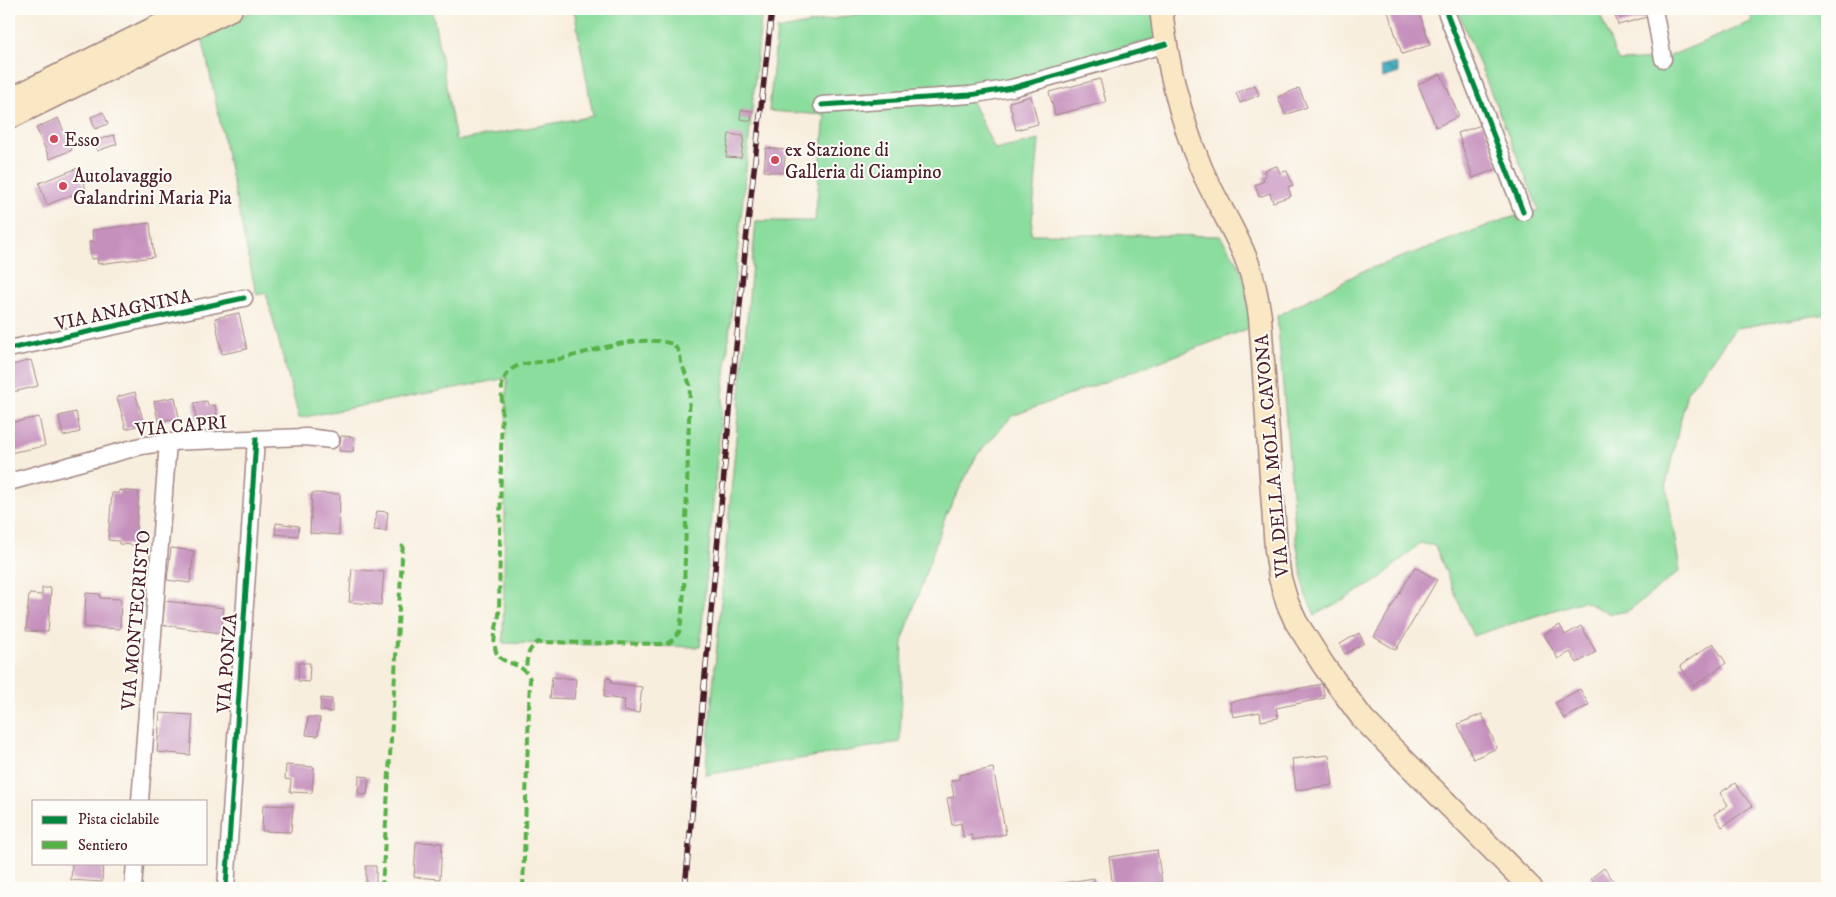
<svg xmlns="http://www.w3.org/2000/svg" width="1836" height="897" font-family="'IM FELL DW Pica',serif">
	<style>
		.grass { fill: #8bdd9e; stroke: #6a7e64 }
		.water { fill: url(#water-waves); stroke: #446474 }
		.building { fill: #c690bd }
		.lines { fill: none; stroke-linecap: round; stroke-linejoin: round }
		.street-casing { stroke: #a18684; stroke-width: 19 }
		.secondary-casing { stroke: #a18684; stroke-width: 25 }
		.street { stroke: #fff; stroke-width: 16 }
		.secondary { stroke: #fae7c3; stroke-width: 22 }
		.rail-casing { stroke: #4a1f2b; stroke-width: 5.5 }
		.rail { stroke: #fdfcf7; stroke-width: 4; stroke-dasharray: 11; stroke-linecap: butt }
		.quiet { stroke: #57b146; stroke-width: 4; stroke-dasharray: 8 4; stroke-linecap: butt }
		.cycleway-casing { stroke: #fdfcf7; stroke-width: 8 }
		.cycleway { stroke: #00873e; stroke-width: 5 }
		.poi-dot { fill: #d1495b; stroke: #fdfcf7; stroke-width: 2 }
		.labels { text-anchor: middle; stroke-width: 4; stroke-linejoin: round; paint-order: stroke }
		.poi-label { font-size: 19px; fill: #4a1f2b; stroke: #fdfcf7; text-anchor: start }
		.street-label { font-size: 19px; fill: #4a1f2b; stroke: #fdfcf7 }
	</style>
	<defs>
		<pattern id="water-waves" width="16" height="10" patternUnits="userSpaceOnUse" patternTransform="scale(1.25)"><rect width="16" height="10" fill="#3faabe"/><path d="M0 5q4-4 8 0t8 0" fill="none" stroke="#378a9b"/></pattern>
	</defs>
	<rect width="100%" height="100%" fill="#fdfcf7"/>
	<filter id="ink" filterUnits="userSpaceOnUse"><feTurbulence type="fractalNoise" baseFrequency=".02" numOctaves="2"/><feDisplacementMap in="SourceGraphic" scale="10" xChannelSelector="R" yChannelSelector="G"/><feConvolveMatrix kernelMatrix="1 2 1 2 8 2 1 2 1" color-interpolation-filters="sRGB"/></filter>
	<filter id="wash" filterUnits="userSpaceOnUse"><feTurbulence type="fractalNoise" baseFrequency=".0096" numOctaves="4" result="noise"/><feDisplacementMap in="SourceGraphic" scale="20" xChannelSelector="R" yChannelSelector="G"/><feGaussianBlur stdDeviation="1.12" result="paint"/><feColorMatrix in="noise" values="0 0 0 0 0 0 0 0 0 0 0 0 0 0 0 0 0 1.4 0 .05"/><feComposite in="paint" operator="in"/></filter>
	<g filter="url(#wash)">
		<rect width="100%" height="100%" fill="#f8eede"/>
		<path class="grass" d="M 256,9 L 432,9 L 456,141 L 593,116 L 574,9 L 762,9 L 721,415 L 700,647 L 503,643 L 507,378 L 299,418 L 266,293 L 257,295 L 254,284 L 202,36 Z
			M 884,9 L 1153,9 L 1157,38 L 1018,80 L 966,89 L 995,150 L 1039,140 L 1031,234 L 1220,236 L 1237,261 L 1246,284 L 1250,328 L 1012,416 L 977,455 L 945,517 L 903,639 L 900,742 L 705,775 L 756,221 L 815,221 L 825,115 L 769,111 L 777,30 Z
			M 1457,9 L 1598,9 L 1618,61 L 1663,59 L 1753,21 L 1747,9 L 1827,9 L 1827,314 L 1736,328 L 1687,392 L 1666,484 L 1680,571 L 1628,611 L 1611,614 L 1583,601 L 1473,636 L 1435,546 L 1420,543 L 1377,581 L 1315,615 L 1305,594 L 1296,539 L 1277,316 L 1361,272 L 1506,219 L 1539,210 Z"/>
		<path class="water" d="M 1396,63 L 1399,73 L 1383,78 L 1380,67 Z"/>
		<g id="blocks">
			<path class="building" d="M 1387,9 L 1418,9 L 1430,45 L 1402,54 Z
				M 1613,9 L 1645,9 L 1647,17 L 1618,25 Z
				M 1441,74 L 1459,116 L 1436,127 L 1418,84 Z
				M 1100,79 L 1106,102 L 1055,115 L 1049,92 Z
				M 1255,85 L 1259,95 L 1240,103 L 1236,93 Z
				M 1299,88 L 1307,107 L 1285,115 L 1278,97 Z
				M 1031,96 L 1038,124 L 1016,130 L 1009,102 Z
				M 741,110 L 753,111 L 751,121 L 740,119 Z
				M 103,112 L 108,124 L 95,129 L 91,117 Z
				M 58,118 L 72,150 L 50,159 L 36,128 Z
				M 1484,124 L 1499,168 L 1473,178 L 1458,133 Z
				M 729,134 L 744,136 L 741,158 L 726,157 Z
				M 114,135 L 117,144 L 97,151 L 94,141 Z
				M 766,148 L 786,150 L 783,173 L 764,171 Z
				M 1277,166 L 1280,173 L 1287,171 L 1293,185 L 1288,187 L 1291,196 L 1273,202 L 1270,193 L 1259,197 L 1255,185 L 1264,181 L 1263,177 L 1266,176 L 1264,170 Z
				M 78,168 L 86,189 L 47,205 L 39,183 Z
				M 150,223 L 154,257 L 98,264 L 97,258 L 91,259 L 89,242 L 93,242 L 92,230 Z
				M 11,232 L 14,247 L 9,248 L 9,233 Z
				M 239,313 L 247,349 L 222,354 L 215,318 Z
				M 31,360 L 38,386 L 9,393 L 9,366 Z
				M 135,392 L 144,424 L 126,429 L 117,397 Z
				M 175,397 L 179,418 L 158,421 L 154,401 Z
				M 207,401 L 208,406 L 215,405 L 217,416 L 196,419 L 194,403 Z
				M 76,412 L 80,432 L 63,436 L 59,416 Z
				M 39,417 L 45,446 L 9,453 L 9,423 Z
				M 341,436 L 354,437 L 353,452 L 339,451 Z
				M 119,490 L 139,492 L 135,545 L 119,544 L 119,541 L 108,540 L 112,493 L 119,493 Z
				M 312,493 L 340,494 L 339,535 L 310,533 Z
				M 377,511 L 388,512 L 386,531 L 374,530 Z
				M 276,523 L 299,526 L 298,536 L 275,534 Z
				M 171,548 L 194,551 L 190,583 L 167,580 Z
				M 1415,567 L 1437,580 L 1396,650 L 1374,637 Z
				M 352,569 L 384,572 L 381,605 L 349,602 Z
				M 9,586 L 12,586 L 12,603 L 9,603 Z
				M 42,588 L 51,588 L 48,632 L 26,631 L 29,594 L 42,595 Z
				M 86,593 L 100,594 L 100,598 L 121,599 L 120,629 L 84,627 Z
				M 165,601 L 224,608 L 221,633 L 162,625 Z
				M 1560,625 L 1565,635 L 1581,626 L 1596,652 L 1577,663 L 1570,652 L 1558,659 L 1544,634 Z
				M 1359,633 L 1364,643 L 1345,654 L 1340,644 Z
				M 1713,643 L 1726,663 L 1694,686 L 1680,666 Z
				M 299,663 L 310,663 L 309,682 L 298,681 Z
				M 552,677 L 576,679 L 574,699 L 550,698 Z
				M 606,678 L 612,679 L 611,683 L 642,687 L 639,713 L 623,711 L 625,700 L 604,697 Z
				M 1322,684 L 1325,698 L 1276,708 L 1278,718 L 1261,721 L 1260,712 L 1233,717 L 1230,702 Z
				M 1580,689 L 1589,705 L 1564,719 L 1555,703 Z
				M 321,698 L 332,699 L 332,712 L 320,711 Z
				M 160,713 L 193,715 L 190,755 L 157,752 Z
				M 1482,714 L 1497,748 L 1473,759 L 1458,724 Z
				M 308,717 L 320,718 L 318,736 L 306,735 Z
				M 1329,755 L 1333,785 L 1296,790 L 1292,759 Z
				M 286,765 L 314,767 L 312,793 L 290,792 L 291,780 L 285,779 Z
				M 993,768 L 1006,834 L 973,840 L 972,835 L 963,837 L 961,823 L 952,825 L 947,798 L 954,797 L 951,781 L 959,779 L 959,775 Z
				M 359,776 L 369,777 L 367,795 L 358,794 Z
				M 1735,783 L 1752,806 L 1722,827 L 1714,814 L 1728,805 L 1720,793 Z
				M 263,805 L 293,806 L 291,832 L 262,831 Z
				M 416,842 L 442,843 L 440,879 L 414,877 Z
				M 1157,850 L 1162,883 L 1113,888 L 1109,857 Z
				M 72,863 L 103,863 L 102,882 L 71,880 Z
				M 366,866 L 376,866 L 376,886 L 366,886 Z
				M 1604,868 L 1619,888 L 1598,888 L 1591,878 Z
				M 1094,878 L 1095,888 L 1050,888 L 1050,885 Z"/>
		</g>
	</g>
	<g filter="url(#ink)">
		<use href="#blocks" fill-opacity="0" stroke="#a18684" stroke-width="1"/>
		<g class="lines">
			<defs>
				<path id="street" d="M 1445,9 L 1523,212
					M 1654,9 L 1663,59
					M 822,105 L 970,95 L 1012,88 L 1166,44
					M 9,349 L 244,298
					M 9,482 L 141,446 L 168,442 L 306,437 L 331,440
					M 140,801 L 168,442
					M 133,888 L 135,863
					M 226,888 L 256,439"/>
				<path id="secondary" d="M 1161,9 C 1167,63 1180,118 1201,168 C 1214,198 1232,225 1244,254 C 1253,274 1257,295 1260,317 L 1276,550 L 1280,578 L 1287,602 L 1296,622 L 1324,666 L 1363,719 L 1531,888
					M 9,100 L 193,9
					M 9,118 L 231,9"/>
			</defs>
			<use href="#street" class="street-casing"/>
			<use href="#secondary" class="secondary-casing"/>
			<use href="#street" class="street"/>
			<use href="#secondary" class="secondary"/>
			<defs>
				<path id="rail" d="M 685,888 L 746,241 L 772,9"/>
			</defs>
			<use href="#rail" class="rail-casing"/>
			<use href="#rail" class="rail"/>
			<path class="quiet" d="M 382,888 L 403,542
				M 523,888 L 530,679 C 520,657 497,668 495,647 C 493,637 497,625 499,615 L 502,383 C 506,374 511,367 521,365 C 532,361 544,363 555,360 C 594,352 634,333 673,344 L 680,353 L 681,362 L 690,385 L 684,591 L 681,623 L 679,632 L 674,639 L 668,643 L 659,644 L 538,642 C 527,650 527,657 526,670"/>
			<defs>
				<path id="cycleway" d="M 1445,9 L 1523,212
					M 822,105 L 970,95 L 1012,88 L 1166,44
					M 9,349 L 244,298
					M 226,888 L 256,439"/>
			</defs>
			<use href="#cycleway" class="cycleway-casing"/>
			<use href="#cycleway" class="cycleway"/>
		</g>
	</g>
	<g class="poi-dot">
		<circle cx="54" cy="139" r="5"/>
		<circle cx="775" cy="160" r="5"/>
		<circle cx="63" cy="186" r="5"/>
	</g>
	<g class="labels">
		<g class="poi-label">
			<text x="64" y="146">Esso</text>
			<text x="785" y="156">ex Stazione di<tspan x="785" dy="22">Galleria di Ciampino</tspan></text>
			<text x="73" y="182">Autolavaggio<tspan x="73" dy="22">Galandrini Maria Pia</tspan></text>
		</g>
		<g class="street-label">
			<text transform="translate(123 309) rotate(-12)" y="7">VIA ANAGNINA</text>
			<text transform="translate(181 425) rotate(-5)" y="7">VIA CAPRI</text>
			<text transform="translate(1271 456) rotate(-95)" y="7">VIA DELLA MOLA CAVONA</text>
			<text transform="translate(135 620) rotate(-85)" y="7">VIA MONTECRISTO</text>
			<text transform="translate(226 663) rotate(-86)" y="7">VIA PONZA</text>
		</g>
	</g>
	<rect width="1836" height="897" fill="none" stroke="#fdfcf7" stroke-width="30"/>
	<rect x="32" y="800" width="175" height="65" fill="#fdfcf7" stroke="#b5a4a5"/>
	<rect x="42" y="816" width="25" height="8" fill="#00873e" stroke="#b5a4a5"/>
	<text x="78" y="824" font-size="15" fill="#4a1f2b">Pista ciclabile</text>
	<rect x="42" y="841" width="25" height="8" fill="#57b146" stroke="#b5a4a5"/>
	<text x="78" y="850" font-size="15" fill="#4a1f2b">Sentiero</text>
</svg>
